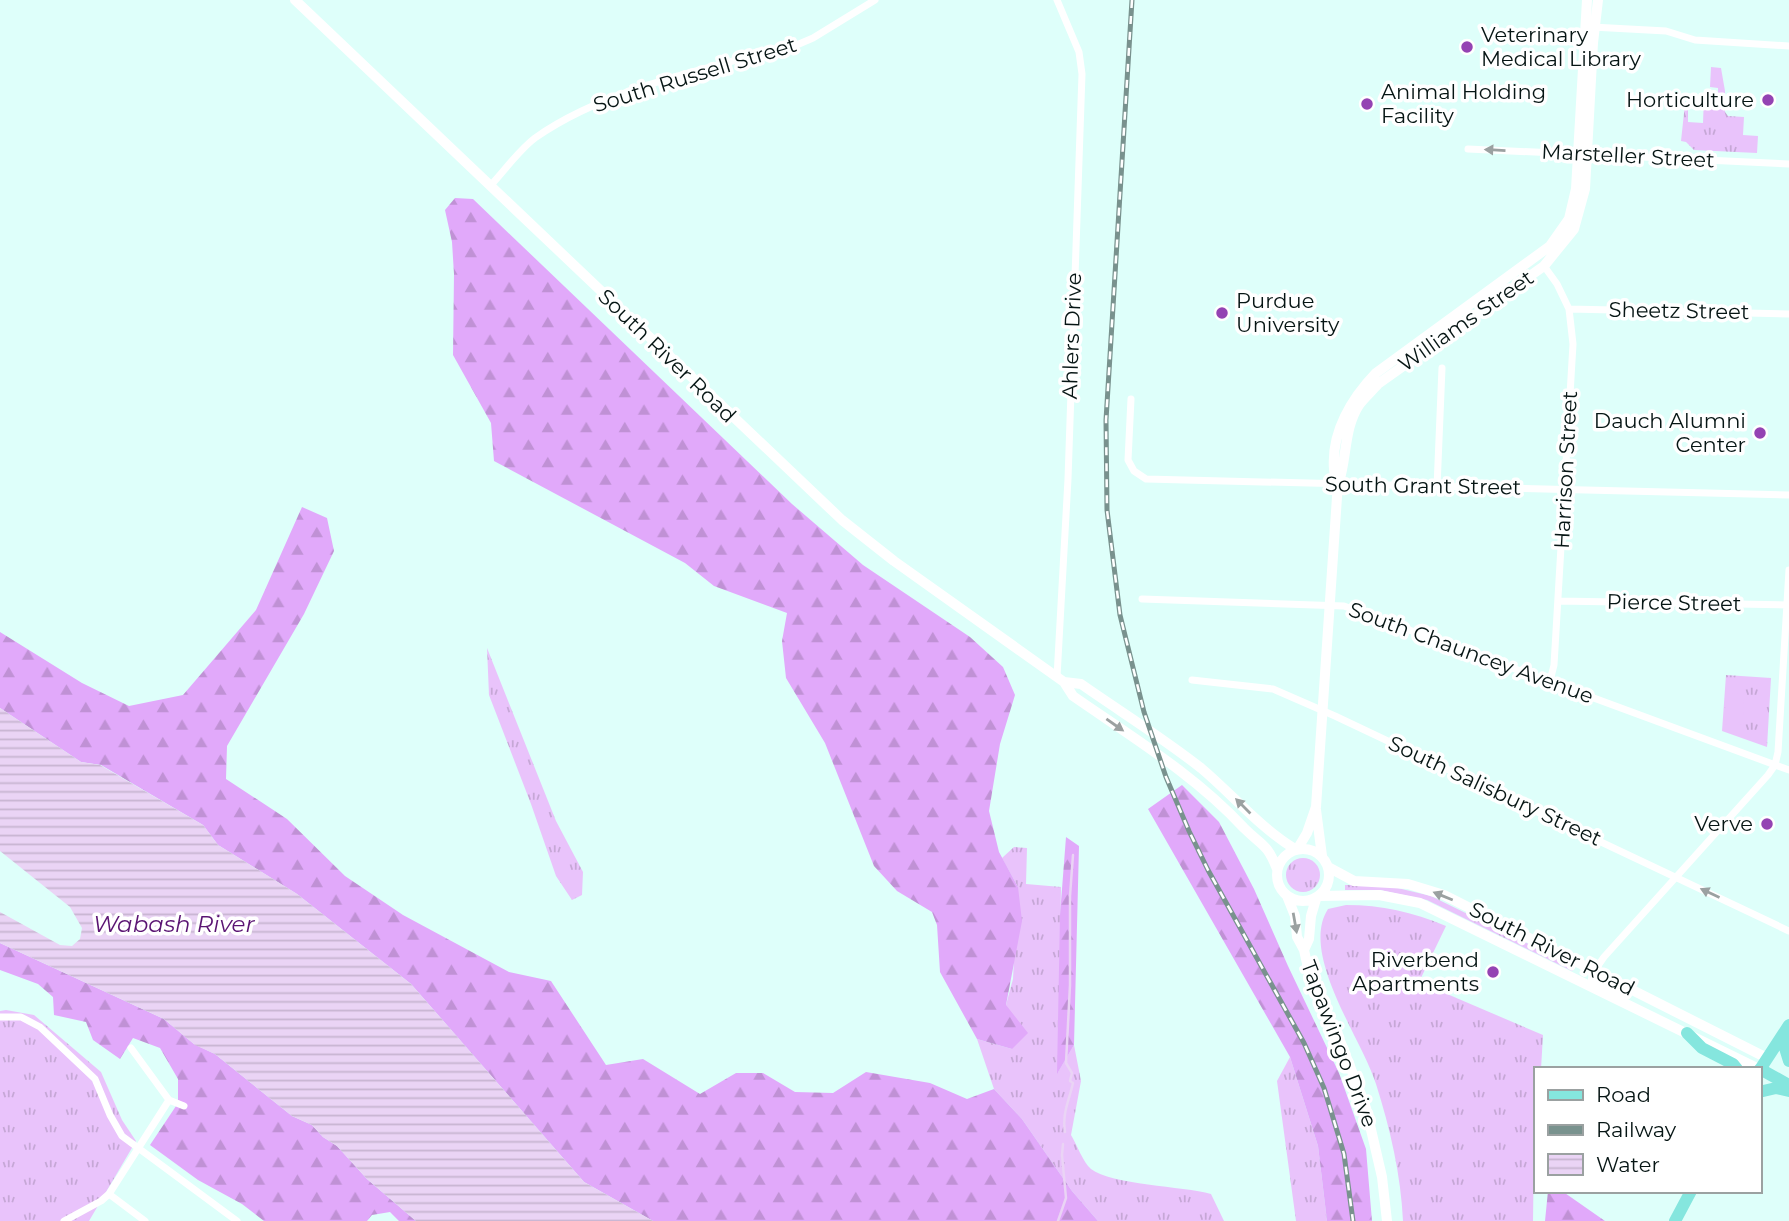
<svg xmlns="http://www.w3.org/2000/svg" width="1789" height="1221" font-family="Montserrat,sans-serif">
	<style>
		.grass { fill: url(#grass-tufts) }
		.forest { fill: url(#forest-firs) }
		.pitch { fill: #e9c3fb }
		.water { fill: url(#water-rules) }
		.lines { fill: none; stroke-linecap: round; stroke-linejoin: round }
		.stream { stroke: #ead4f5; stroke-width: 2.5 }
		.minor { stroke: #fff; stroke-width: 7 }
		.secondary { stroke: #fff; stroke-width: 10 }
		.primary { stroke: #85e6de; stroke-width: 12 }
		.rail-casing { stroke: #79928e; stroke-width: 5 }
		.rail { stroke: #fff; stroke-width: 2.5; stroke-dasharray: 8; stroke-linecap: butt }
		.oneway { fill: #9ba1a1 }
		.poi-dot { fill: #9443b3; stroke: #fff; stroke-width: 2.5 }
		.labels { text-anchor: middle; stroke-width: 7; stroke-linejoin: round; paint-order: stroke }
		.poi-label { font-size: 21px; fill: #061514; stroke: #fff; text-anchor: end }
		.street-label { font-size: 21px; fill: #061514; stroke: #fff }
		.water-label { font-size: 23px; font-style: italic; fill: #5a1473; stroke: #fff }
	</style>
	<defs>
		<pattern id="grass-tufts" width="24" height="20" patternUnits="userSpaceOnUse" patternTransform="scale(1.75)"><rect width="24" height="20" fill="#e9c3fb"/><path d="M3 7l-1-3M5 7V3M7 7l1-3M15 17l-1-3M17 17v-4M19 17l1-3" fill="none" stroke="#c6a7d6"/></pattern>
		<pattern id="forest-firs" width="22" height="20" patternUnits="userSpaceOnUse" patternTransform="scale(1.75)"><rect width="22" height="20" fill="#e1a9fa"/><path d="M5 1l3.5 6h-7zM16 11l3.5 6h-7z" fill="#c091d5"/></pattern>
		<pattern id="water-rules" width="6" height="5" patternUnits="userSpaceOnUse" patternTransform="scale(1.75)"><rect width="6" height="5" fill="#ead4f5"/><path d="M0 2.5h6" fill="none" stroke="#c7b5d1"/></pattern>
	</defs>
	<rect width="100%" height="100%" fill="#defffa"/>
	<path class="grass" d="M 1711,67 L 1721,68 L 1725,91 L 1725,112 L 1728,116 L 1744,117 L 1743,135 L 1758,136 L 1757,153 L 1694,150 L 1686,142 L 1681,141 L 1685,104 L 1688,104 L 1688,122 L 1703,123 L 1704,96 L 1705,98 L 1718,99 L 1718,88 L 1710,87 Z
		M 487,648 L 556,821 L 583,872 L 582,895 L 572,900 L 556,876 L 531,804 L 489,695 Z
		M 1726,675 L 1771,678 L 1767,747 L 1722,731 Z
		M 1014,847 L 1027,848 L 1026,884 L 1061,887 L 1058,1072 L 1074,1045 L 1081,1081 L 1071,1135 C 1077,1145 1083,1162 1091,1169 C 1111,1185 1183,1186 1211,1194 L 1224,1221 L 1098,1221 L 1072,1191 L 1022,1119 L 994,1089 L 977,1039 L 1012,1049 L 1006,1005 L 1013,979 L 1018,887 L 1002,858 Z
		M1286 875a17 17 0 1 1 34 0a17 17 0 1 1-34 0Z
		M 1345,885 L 1385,885 L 1431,896 L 1575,967 L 1572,971 L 1427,900 L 1380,890 L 1345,890 Z
		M 1346,905 C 1382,905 1412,912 1446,926 L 1419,982 L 1543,1035 L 1541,1069 L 1535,1069 L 1533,1221 L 1403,1221 C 1401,1175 1390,1128 1376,1084 C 1362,1039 1299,954 1328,909 Z
		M 6,1010 L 34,1015 L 101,1072 L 122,1120 L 136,1141 L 89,1221 L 0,1221 L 0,1011 Z
		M 1290,1057 L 1318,1146 L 1327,1221 L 1296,1221 L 1277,1081 Z"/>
	<path class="forest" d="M 455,198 L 473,199 L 792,504 L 863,565 L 970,637 L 1003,667 L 1015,695 L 1000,744 L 989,811 L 999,852 L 1018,887 L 1022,921 L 1006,1005 L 1028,1033 L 1012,1049 L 977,1039 L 940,972 L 937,925 L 932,912 L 897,891 L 874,866 L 825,743 L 786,678 L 782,641 L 787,613 L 714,586 L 685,563 L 494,461 L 491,423 L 453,355 L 454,274 L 452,242 L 445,210 Z
		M 302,507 L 327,518 L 334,551 L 304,614 L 227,746 L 226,779 L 287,819 L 345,876 L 403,915 L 509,972 L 551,981 L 606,1065 L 643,1059 L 700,1094 L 736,1073 L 763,1073 L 795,1092 L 833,1093 L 866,1072 L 930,1083 L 967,1099 L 994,1089 L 1022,1119 L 1072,1191 L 1098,1221 L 653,1221 L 584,1182 L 411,984 L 297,894 L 218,845 L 203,825 L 101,765 L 81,762 L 0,708 L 0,632 L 82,683 L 129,706 L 183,695 L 256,610 Z
		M 1182,785 L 1219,822 L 1254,889 L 1288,966 L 1339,1073 L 1366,1149 L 1372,1221 L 1327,1221 L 1318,1146 L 1290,1057 L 1148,809 Z
		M 1066,837 L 1079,846 L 1074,1045 L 1057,1074 L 1060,915 Z
		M 0,943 L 164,1019 L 194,1044 L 215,1054 L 292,1116 L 312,1125 L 323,1137 L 337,1146 L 367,1179 L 416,1221 L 399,1221 L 390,1212 L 372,1215 L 367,1221 L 264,1221 L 242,1204 L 198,1180 L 150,1145 L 178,1103 L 178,1079 L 160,1048 L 133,1038 L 120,1059 L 93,1040 L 86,1022 L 54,1015 L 53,997 L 38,984 L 0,970 Z
		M 1548,1191 L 1562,1191 L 1605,1221 L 1545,1221 Z"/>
	<path class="pitch" d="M 1726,693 L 1744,694 L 1743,725 L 1724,724 Z"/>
	<path class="water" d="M 0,708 L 81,762 L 100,765 L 203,825 L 218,845 L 297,894 L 411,984 L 584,1182 L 653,1221 L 416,1221 L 367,1179 L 337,1146 L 323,1137 L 312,1125 L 292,1116 L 215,1054 L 195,1045 L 164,1019 L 0,943 L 0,912 L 60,945 L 72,946 L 80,939 L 82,928 L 70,907 L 0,851 Z"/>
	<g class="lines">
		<path class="stream" d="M 1065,1132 C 1062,1113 1069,1101 1073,1083 L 1070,1081 L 1072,1073 L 1066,1063 L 1070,985 L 1070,896 L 1073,855
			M 1058,1221 L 1066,1198 L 1062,1155 L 1063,1144"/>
		<path class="minor" d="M 1057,0 L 1079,52 L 1082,74 L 1068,479 L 1057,677
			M 1592,27 L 1666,31 L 1695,40 L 1789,46
			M 1468,149 L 1789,164
			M 491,185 C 505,170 519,150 535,138 C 607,87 714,67 799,44 L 813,38 L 875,0
			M 1544,266 L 1557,284 L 1569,309 L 1573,344 L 1554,665 L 1550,681
			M 1569,309 L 1789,314
			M 1131,399 L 1128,460 L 1134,471 L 1146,479 L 1789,495
			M 1437,487 L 1442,368
			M 1142,599 L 1344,606 L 1789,770
			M 1558,601 L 1788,605
			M 1192,680 L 1273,689 L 1335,716 L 1789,931
			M 1595,970 L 1604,957 L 1768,775 L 1775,765 L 1778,752 L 1789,570
			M 0,1017 L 21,1017 L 40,1027 L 95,1079 L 110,1115 L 122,1136 L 237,1221
			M 131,1048 L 169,1100 L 184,1106
			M 109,1194 L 145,1221
			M 64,1221 L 101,1201 L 109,1194 L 169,1100"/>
		<path class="secondary" d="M 295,0 L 842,520 L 894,561 L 1064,682 L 1073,696 C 1132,737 1195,775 1244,828 C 1262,846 1267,843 1277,869
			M 1339,482 C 1347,457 1344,428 1359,405 C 1364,398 1372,391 1378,384 L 1544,266 L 1574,229 L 1585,189 L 1593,43 L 1598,0
			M 1064,682 L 1081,684 C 1121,712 1163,738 1201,768 C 1233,795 1259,827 1295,849
			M 1316,810 L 1322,856
			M 1298,848 L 1307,833 L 1316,807 L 1337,497 C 1338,487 1335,479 1334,469 C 1331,432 1352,398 1376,373 L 1550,246 L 1569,219 L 1576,189 L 1587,0
			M1277 875a26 26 0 1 1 52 0a26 26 0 1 1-52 0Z
			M 1328,867 L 1354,881 L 1408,884 L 1444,895 L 1767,1058
			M 1287,896 L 1295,916 L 1297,937 L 1304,950 L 1310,977 L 1322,1007 L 1341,1043 L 1366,1108 L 1382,1177 L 1387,1221
			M 1320,896 L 1379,895 L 1420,903 L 1759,1069
			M 1304,950 L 1309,939 L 1311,916 L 1316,899
			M 1593,979 L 1626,994"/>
		<path class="primary" d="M 1788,1031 L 1785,1048 L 1789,1061
			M 1687,1033 L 1702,1048 L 1733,1064 L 1737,1069
			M 1760,1069 L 1789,1085
			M 1759,1071 L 1789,1025
			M 1759,1092 L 1776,1088 L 1789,1091
			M 1675,1221 L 1691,1191"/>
		<defs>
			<path id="rail" d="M 1132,0 L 1106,420 L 1107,510 L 1120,615 L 1144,712 L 1166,777 L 1189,831 L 1208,870 L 1304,1043 L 1324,1088 L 1344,1154 L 1353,1221"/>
		</defs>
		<use href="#rail" class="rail-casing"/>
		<use href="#rail" class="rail"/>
	</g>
	<defs><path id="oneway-solid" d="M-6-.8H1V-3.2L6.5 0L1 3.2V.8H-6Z" transform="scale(1.75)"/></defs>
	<g class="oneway">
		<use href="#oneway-solid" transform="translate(1495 150) rotate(-177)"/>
		<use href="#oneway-solid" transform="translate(1115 725) rotate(35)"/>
		<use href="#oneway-solid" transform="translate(1243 806) rotate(-135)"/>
		<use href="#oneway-solid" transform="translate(1710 893) rotate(-155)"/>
		<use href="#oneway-solid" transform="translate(1443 896) rotate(-158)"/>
		<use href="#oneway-solid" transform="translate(1295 923) rotate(80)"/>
	</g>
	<g class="poi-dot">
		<circle cx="1467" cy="47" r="7"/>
		<circle cx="1768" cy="100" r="7"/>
		<circle cx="1367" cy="104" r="7"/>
		<circle cx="1222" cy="313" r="7"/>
		<circle cx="1760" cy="433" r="7"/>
		<circle cx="1767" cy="824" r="7"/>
		<circle cx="1493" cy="972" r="7"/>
	</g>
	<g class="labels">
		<g class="poi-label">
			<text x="1481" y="42" text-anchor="start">Veterinary<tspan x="1481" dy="24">Medical Library</tspan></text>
			<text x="1381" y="99" text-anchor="start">Animal Holding<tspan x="1381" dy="24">Facility</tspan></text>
			<text x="1754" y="107">Horticulture</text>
			<text x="1236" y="308" text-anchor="start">Purdue<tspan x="1236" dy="24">University</tspan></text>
			<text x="1746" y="428">Dauch Alumni<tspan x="1746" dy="24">Center</tspan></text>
			<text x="1753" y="831">Verve</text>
			<text x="1479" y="967">Riverbend<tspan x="1479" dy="24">Apartments</tspan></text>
		</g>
		<g class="street-label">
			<text transform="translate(695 75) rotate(-17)" y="7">South Russell Street</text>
			<text transform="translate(1628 156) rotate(3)" y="7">Marsteller Street</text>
			<text transform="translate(1679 311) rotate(1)" y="7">Sheetz Street</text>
			<text transform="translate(1466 321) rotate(-35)" y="7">Williams Street</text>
			<text transform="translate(1072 336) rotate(-88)" y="7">Ahlers Drive</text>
			<text transform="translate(667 356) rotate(44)" y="7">South River Road</text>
			<text transform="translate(1566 470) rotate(-87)" y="7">Harrison Street</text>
			<text transform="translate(1423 486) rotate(1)" y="7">South Grant Street</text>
			<text transform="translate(1674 603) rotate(1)" y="7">Pierce Street</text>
			<text transform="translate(1471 653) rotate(20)" y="7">South Chauncey Avenue</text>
			<text transform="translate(1495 791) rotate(25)" y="7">South Salisbury Street</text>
			<text transform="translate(1552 949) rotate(27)" y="7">South River Road</text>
			<text transform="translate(1339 1044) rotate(69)" y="7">Tapawingo Drive</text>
		</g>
		<g class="water-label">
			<text x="174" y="932">Wabash River</text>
		</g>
	</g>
	<rect x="1534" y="1067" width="228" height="126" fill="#ffffff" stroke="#9ba1a1" stroke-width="2"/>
	<rect x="1548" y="1090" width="35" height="10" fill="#85e6de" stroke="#9ba1a1" stroke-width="2"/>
	<text x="1596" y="1102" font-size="21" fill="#061514">Road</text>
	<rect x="1548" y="1125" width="35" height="10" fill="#79928e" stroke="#9ba1a1" stroke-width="2"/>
	<text x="1596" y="1137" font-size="21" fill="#061514">Railway</text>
	<rect x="1548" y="1154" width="35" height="21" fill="url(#water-rules)" stroke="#9ba1a1" stroke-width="2"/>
	<text x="1596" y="1172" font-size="21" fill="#061514">Water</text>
</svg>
